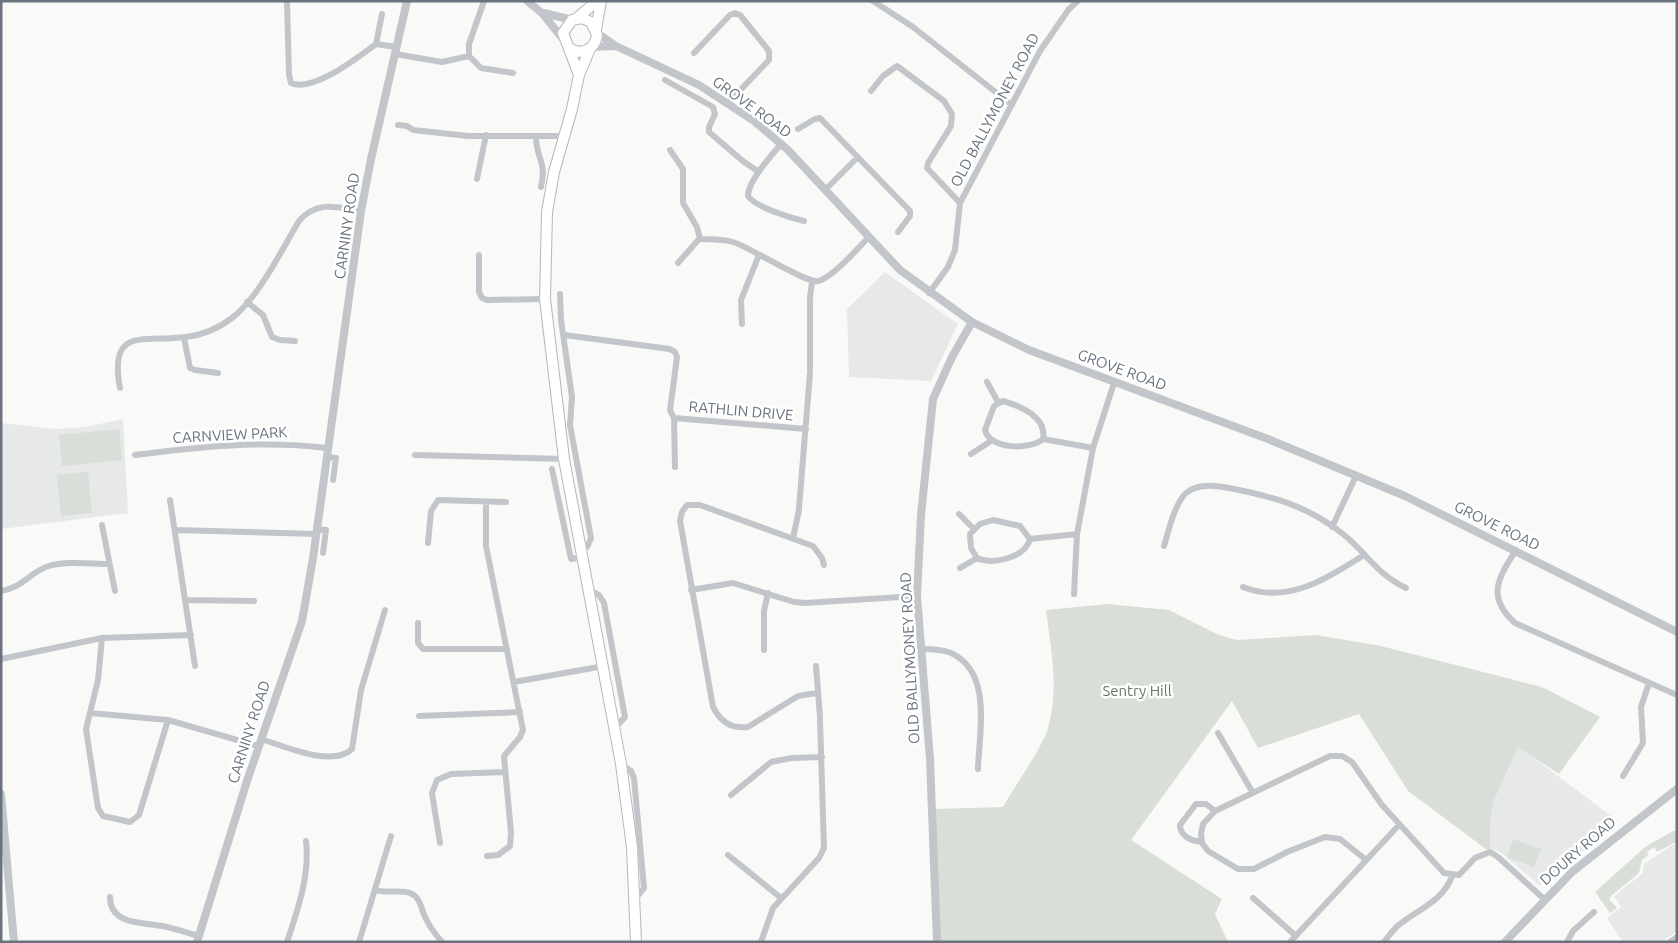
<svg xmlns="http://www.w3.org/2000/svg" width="1678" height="943" font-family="Ubuntu,sans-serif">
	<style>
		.built { fill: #e7e9e8 }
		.green { fill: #d9ded8 }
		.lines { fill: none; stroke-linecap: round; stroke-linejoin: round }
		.primary-casing { stroke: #b4b7bb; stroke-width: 12 }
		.minor { stroke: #c2c5c9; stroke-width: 6 }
		.tertiary { stroke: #c2c5c9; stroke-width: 8 }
		.primary { stroke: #fff; stroke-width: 10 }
		.labels { text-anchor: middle; stroke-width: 5; stroke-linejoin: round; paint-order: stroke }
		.street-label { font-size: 15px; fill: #68737f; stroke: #fff }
		.park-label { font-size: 15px; fill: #687866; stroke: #fff }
	</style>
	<rect width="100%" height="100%" fill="#f9faf8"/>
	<path class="built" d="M 885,272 L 958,324 L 931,381 L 849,377 L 847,309 Z
		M 123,419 L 128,513 L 1,529 L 1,423 L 56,429 L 85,427 Z
		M 1518,746 L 1618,821 L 1544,883 L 1539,885 L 1500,852 L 1479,845 L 1475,841 Z
		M 1672,845 L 1677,845 L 1677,931 L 1662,942 L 1623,942 L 1607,918 L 1621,907 L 1614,896 L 1643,873 L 1644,864 Z"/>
	<path class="green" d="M 119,429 L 122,460 L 62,466 L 59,435 Z
		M 88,472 L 92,513 L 61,516 L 57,475 Z
		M 1108,604 L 1169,610 L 1219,635 L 1237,640 L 1316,635 L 1381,646 L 1542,687 L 1600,717 L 1559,774 L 1518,747 L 1494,800 L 1490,819 L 1490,852 L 1408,791 L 1359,714 L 1258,748 L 1232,701 L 1131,840 L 1222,899 L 1215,914 L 1228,942 L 939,942 L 935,809 L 1003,807 C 1014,787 1040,751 1047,731 C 1060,690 1051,650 1046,610 Z
		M 1673,831 L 1677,831 L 1677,846 L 1674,843 L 1657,852 L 1654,847 L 1647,852 L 1648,855 L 1642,860 L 1639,873 L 1611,896 L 1609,899 L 1617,908 L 1610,913 L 1595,892 L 1645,847 Z
		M 1513,839 L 1541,849 L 1534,867 L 1507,857 Z"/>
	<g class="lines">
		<defs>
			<path id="primary" d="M 577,18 L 597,1
				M 596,30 L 601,1
				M 569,48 C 581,56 595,50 597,35 L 591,22 L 582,18 L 572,20 L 563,33 L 579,75
				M 590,49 L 579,75 L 572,109 L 554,172 L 547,212 L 545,299 L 564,459 L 621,764 L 632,847 L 636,942"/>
		</defs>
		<use href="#primary" class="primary-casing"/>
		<path class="minor" d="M 287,1 L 289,75 L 291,83 C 313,93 358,57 376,44 L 396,47
			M 873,1 L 913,27 L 1012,105
			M 376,44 L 382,14
			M 694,53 L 730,15 L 735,13 L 740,15 L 769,51 L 769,60 L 728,103
			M 395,54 L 442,62 L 469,56 L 481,68 L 513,73
			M 469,56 L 469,44 L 484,1
			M 665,80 L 713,107 L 715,114 L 709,127 L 709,132 L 744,162 L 759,172
			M 871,91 L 883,76 L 897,66 L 944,101 L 952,114 L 951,126 L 928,163 L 927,168 L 960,203
			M 398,125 L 407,126 L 413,130 L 468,136 L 563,136
			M 798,129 L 815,119 L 820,118 L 910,211 L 910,216 L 898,232
			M 536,136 C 536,159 547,161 541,187
			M 781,144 C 771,156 748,181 748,196 C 755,207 791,218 804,221
			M 670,150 L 683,169 L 683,203 L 697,227 L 700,239
			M 477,179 L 486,135
			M 825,190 L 858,157
			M 479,255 L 479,292 L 482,298 L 487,300 L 545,299
			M 678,263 L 699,239 C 710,239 723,239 733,242 C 750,247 808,285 819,281 C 835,275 856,250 868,238
			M 929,293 L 948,267 L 955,250 L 960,203 L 1040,51 L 1069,9 L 1078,1
			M 560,294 L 561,320 L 572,397 L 570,425 L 591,538 L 587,547 L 581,549
			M 247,302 L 263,315 L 272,337 L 280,340 L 295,341
			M 742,324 L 741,300 L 759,255
			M 564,335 L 670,349 L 675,352 L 677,357 L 670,410 L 674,418 L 675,467
			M 184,338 L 190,368 L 195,370 L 218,373
			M 810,369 L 810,297 L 812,282
			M 987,382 L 998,402
			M 120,388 C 108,325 145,343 186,337 C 202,335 219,328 232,318 C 259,297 281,251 299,221 C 317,200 338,207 361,211
			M 674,418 L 806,429
			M 1043,439 C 1047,416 1020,406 1003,401 L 994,406 L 985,430 C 990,450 1030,450 1043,439 L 1093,448
			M 971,454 L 991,441
			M 135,455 C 199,447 262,440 327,448
			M 415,455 L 564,459
			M 326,457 L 336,458 L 333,480
			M 552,469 L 571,559 L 583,557
			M 170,500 L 195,666
			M 486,502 L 486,546 L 523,730 L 520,737 L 504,756 L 511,833 L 510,846 L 498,855 L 487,856
			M 799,508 L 810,373
			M 959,514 L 974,529
			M 993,520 L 1020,526 L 1030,539 C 1025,558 993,565 977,558 L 971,548 L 970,534 L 980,524 Z
			M 102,525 L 115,591
			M 1332,527 L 1356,476
			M 316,529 L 326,530 L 323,553
			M 175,530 L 316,534
			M 793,538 L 799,510
			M 1030,539 L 1077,534
			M 428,543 L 431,511 L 438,500 L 506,502
			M 1164,546 C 1169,530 1174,505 1186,493 C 1199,482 1219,486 1234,489 C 1275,497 1309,507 1343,534 C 1367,553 1375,573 1406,588
			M 1516,550 C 1498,578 1486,597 1515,623 L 1677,695
			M 960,568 L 977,558
			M 1243,587 C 1288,605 1327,578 1364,555
			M 590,590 L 599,595 L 604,603 L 625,717 L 616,727
			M 691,590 L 733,583 L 794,602 L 805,603 L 917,596
			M 1,591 C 20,589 30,573 46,567 C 65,560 90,564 109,564
			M 1074,594 L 1077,534 L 1093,448 L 1114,383
			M 185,600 L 254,601
			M 418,623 L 418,643 L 423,649 L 507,649
			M 102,638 L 98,680 L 86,729 L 98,808 L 103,816 L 130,822 L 139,815 L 168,720
			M 921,649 C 931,649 942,649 951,653 C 993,672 979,733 978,769
			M 764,650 L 764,611 L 768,593
			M 1,659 L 102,638 L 191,635
			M 816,666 L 820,717
			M 514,682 L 604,666
			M 817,693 L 798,696 L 748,727 C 731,729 721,722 713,707 L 680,521 L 682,512 L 687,505 L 700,505 L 813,546 L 822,558 L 824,565
			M 90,713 L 168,720 L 258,746
			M 419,716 L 520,712
			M 1218,733 L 1253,793
			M 261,739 C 284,746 332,768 352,749 L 361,690 L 385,610
			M 621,764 L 631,771 L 634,778 L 644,888 L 635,899
			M 1623,776 L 1643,743 L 1641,707 L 1649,683
			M 731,795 L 771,762 L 792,758 L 822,757
			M 1201,841 C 1192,842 1180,836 1180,825 L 1196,804 L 1206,804 L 1215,811
			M 440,843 L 432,793 L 437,780 L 451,774 L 505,772
			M 728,855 L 781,898
			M 1365,859 L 1340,839 L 1325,837 L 1287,852 L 1254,869 L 1238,869 L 1208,851 L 1202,843 L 1201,834 L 1203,824 L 1215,811 L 1330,756 L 1342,756 L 1352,762 L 1382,805 L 1444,873 L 1459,875 L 1475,858 L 1490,852 L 1498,857 L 1544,899
			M 375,890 C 387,894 400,889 410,893 C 421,897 421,910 426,919 C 430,927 436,935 442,942
			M 110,897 C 110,925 142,922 162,926 C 174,928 187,933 199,936
			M 1253,898 L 1296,936
			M 287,942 C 298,909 310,875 306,841
			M 359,942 L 391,836
			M 761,942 L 773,908 L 819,858 L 824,848 L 820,720
			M 1290,942 L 1399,825
			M 1384,942 C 1389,936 1394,928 1400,924 C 1419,909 1444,900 1452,876
			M 1567,942 L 1573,931 L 1594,912
			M 1670,942 L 1677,937"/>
		<path class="tertiary" d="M 527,1 L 542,13 L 563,39
			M 544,13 L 572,20
			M 597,33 L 616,46 L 699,85 L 754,121 L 788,150 L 900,270 L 972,322 L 1029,350 L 1268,439 L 1405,496 L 1677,632
			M 592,47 L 616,46
			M 1,794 L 14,942
			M 197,942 L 247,781 L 302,621 L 313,558 L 361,211 L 371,159 L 407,1
			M 937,942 L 930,759 L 917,596 L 921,515 L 933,399 L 952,357 L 972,322
			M 1505,942 L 1572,872 L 1677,789"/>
		<use href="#primary" class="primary"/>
	</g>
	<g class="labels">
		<g class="street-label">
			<text transform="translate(752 107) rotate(36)" y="5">GROVE ROAD</text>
			<text transform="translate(995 110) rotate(-62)" y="5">OLD BALLYMONEY ROAD</text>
			<text transform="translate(347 226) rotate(-82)" y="5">CARNINY ROAD</text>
			<text transform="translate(1122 370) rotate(20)" y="5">GROVE ROAD</text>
			<text transform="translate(741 411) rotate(5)" y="5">RATHLIN DRIVE</text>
			<text transform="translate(230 435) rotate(-3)" y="5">CARNVIEW PARK</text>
			<text transform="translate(1497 526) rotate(26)" y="5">GROVE ROAD</text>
			<text transform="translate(910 658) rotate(-93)" y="5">OLD BALLYMONEY ROAD</text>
			<text transform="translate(249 732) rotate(-72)" y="5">CARNINY ROAD</text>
			<text transform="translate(1578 851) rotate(-41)" y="5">DOURY ROAD</text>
		</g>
		<g class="park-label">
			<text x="1137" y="696">Sentry Hill</text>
		</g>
	</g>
	<rect width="1678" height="943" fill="none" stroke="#68737f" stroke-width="5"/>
</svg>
